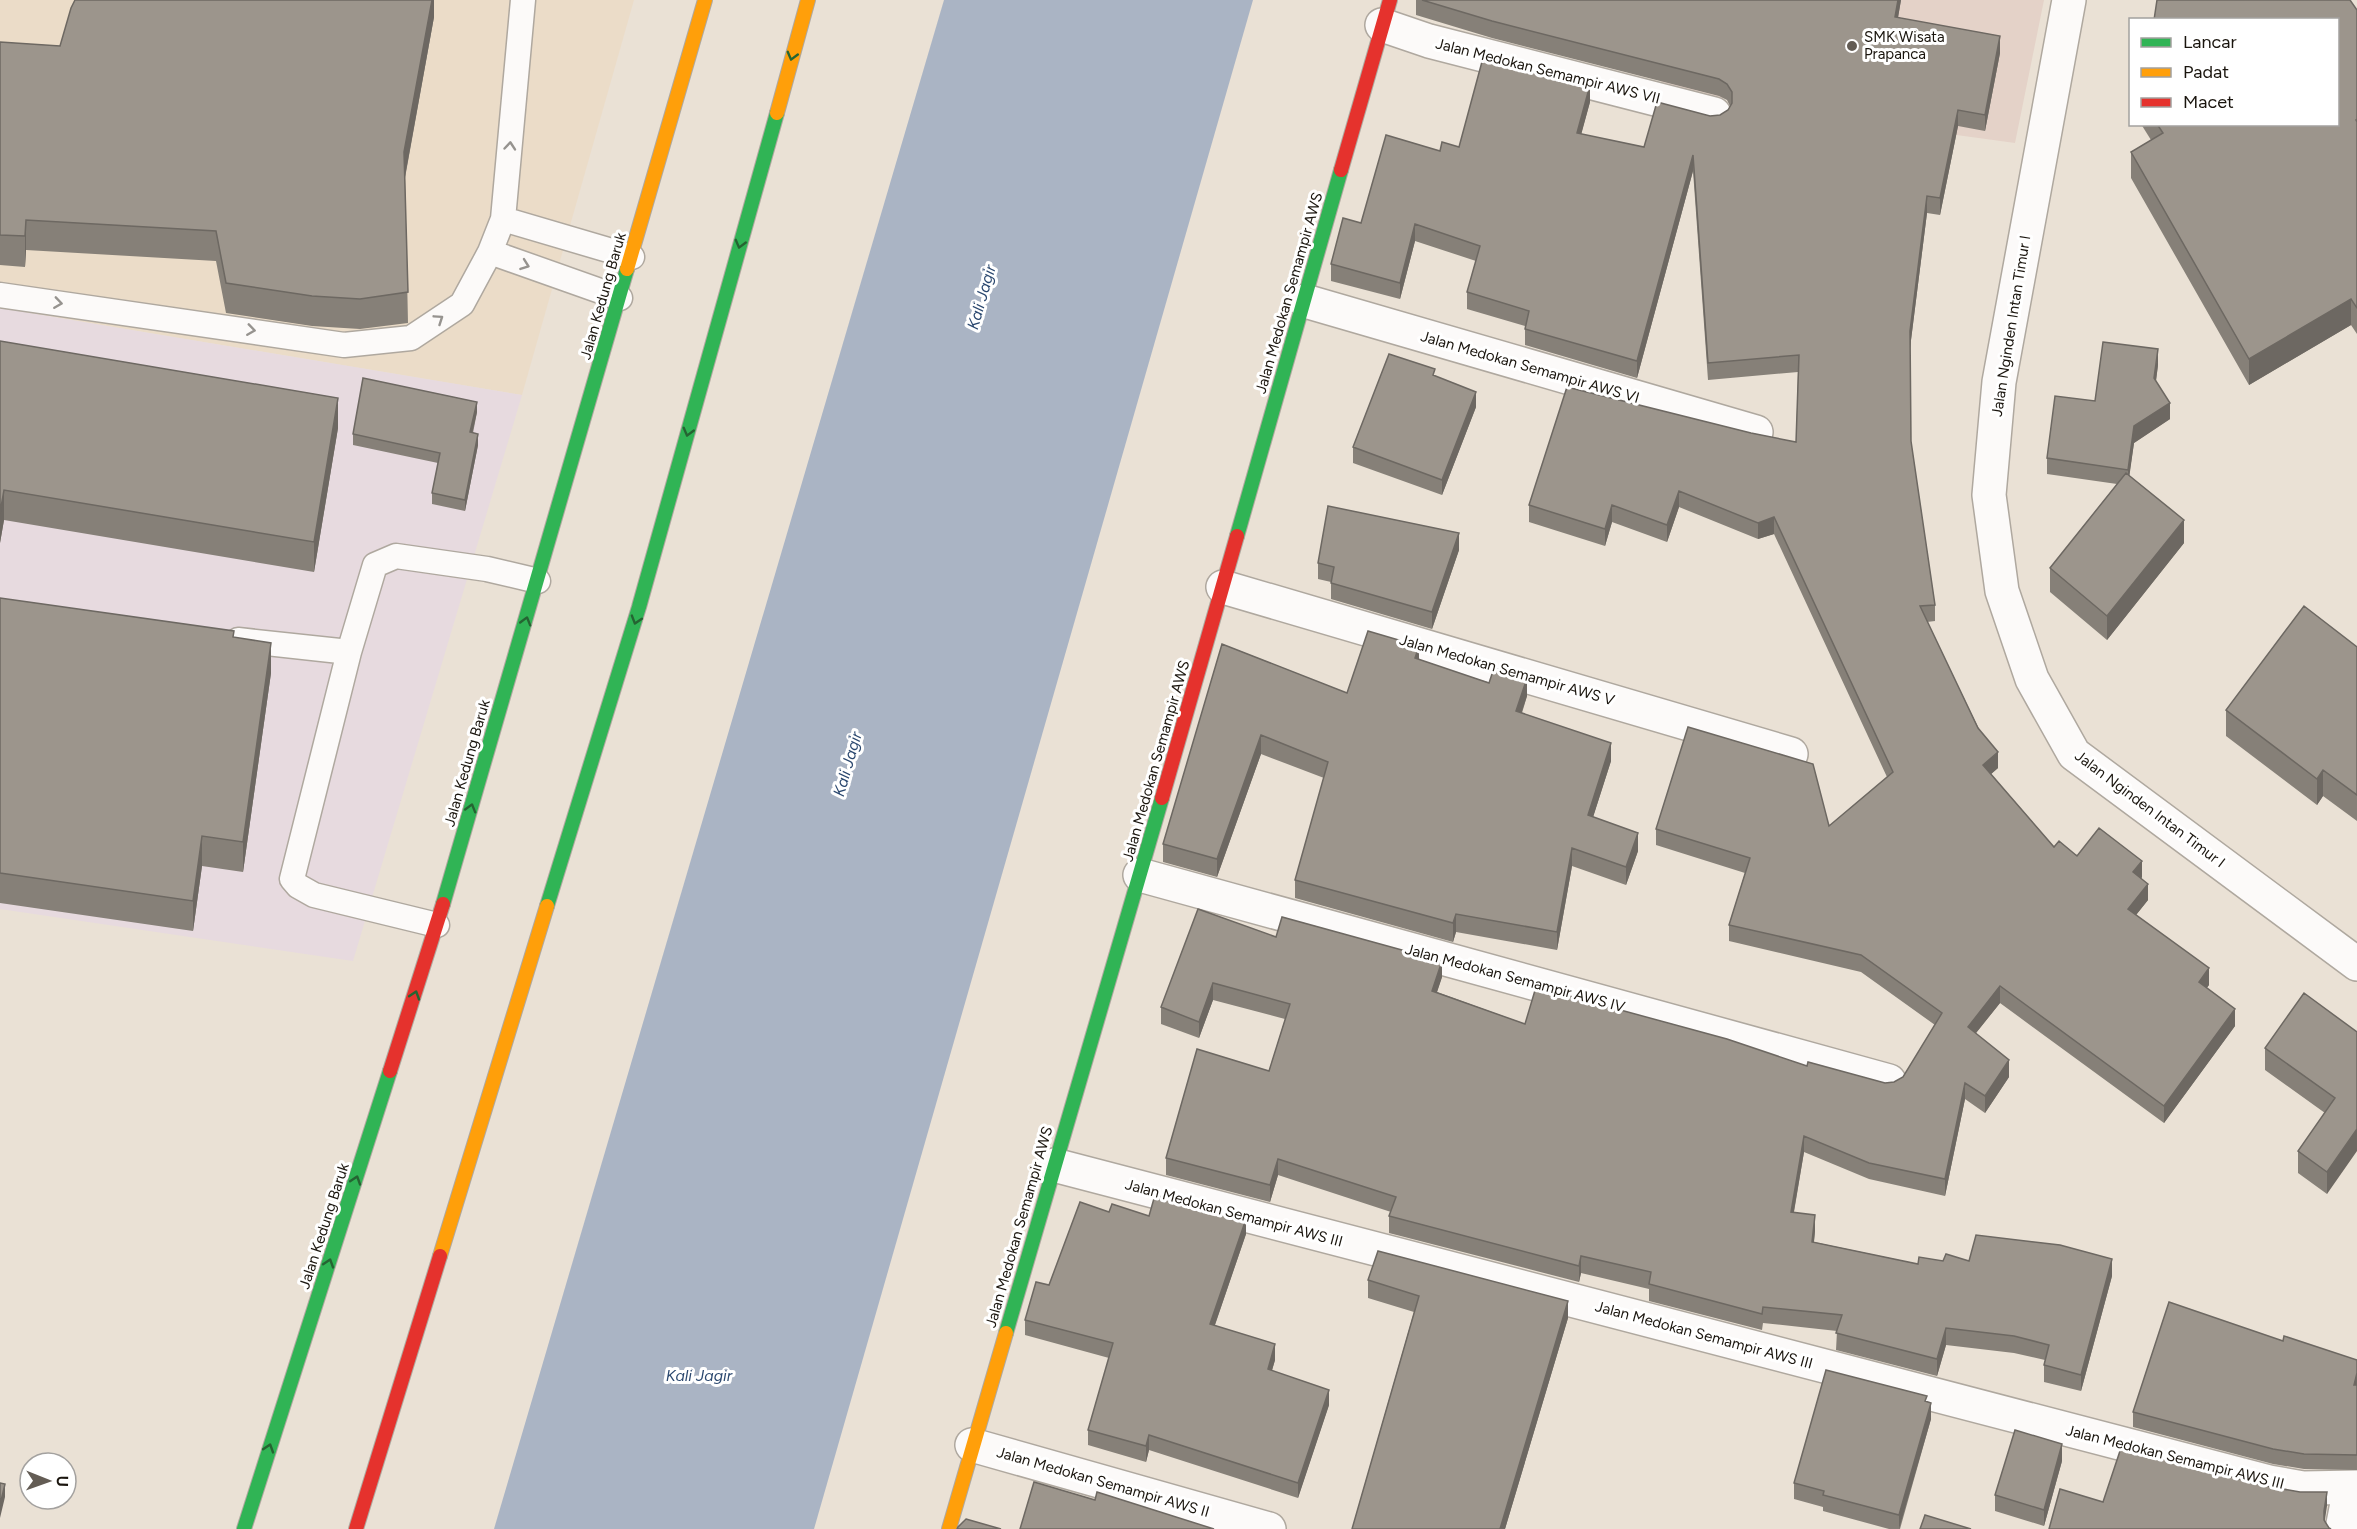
<svg xmlns="http://www.w3.org/2000/svg" width="2357" height="1529" font-family="Figtree,sans-serif">
	<style>
		.built { fill: #ebdcc8 }
		.industrial { fill: #e7dadf }
		.education { fill: #e4d2c8 }
		.water { fill: #aab4c4 }
		.lines { fill: none; stroke-linecap: round; stroke-linejoin: round }
		.lane-casing { stroke: #afa89f; stroke-width: 27 }
		.street-casing { stroke: #afa89f; stroke-width: 36 }
		.fast-casing { stroke: #afa89f; stroke-width: 16 }
		.slow-casing { stroke: #afa89f; stroke-width: 16 }
		.jam-casing { stroke: #afa89f; stroke-width: 16 }
		.lane { stroke: #fcfaf9; stroke-width: 24 }
		.street { stroke: #fcfaf9; stroke-width: 33 }
		.fast { stroke: #30b455; stroke-width: 14 }
		.slow { stroke: #ff9f0a; stroke-width: 14 }
		.jam { stroke: #e5322d; stroke-width: 14 }
		.wall { fill: #868078 }
		.shaded-wall { fill: #6d6862 }
		.building { fill: #9c958c; stroke: #6d6862; stroke-width: 1.5 }
		.oneway { stroke: #256432 }
		.oneway2 { stroke: #96938f }
		.poi-dot { fill: #635c54; stroke: #fff; stroke-width: 2 }
		.labels { text-anchor: middle; stroke-width: 6; stroke-linejoin: round; paint-order: stroke }
		.poi-label { font-size: 15px; fill: #1a150e; stroke: #fff; text-anchor: start }
		.street-label { font-size: 15px; fill: #1a150e; stroke: #fff }
		.water-label { font-size: 16px; font-style: italic; fill: #2b486f; stroke: #fff }
	</style>
	<rect width="100%" height="100%" fill="#eae1d5"/>
	<path class="built" d="M 0,0 L 634,0 L 522,395 L 0,308 Z"/>
	<path class="industrial" d="M 0,308 L 522,395 L 353,961 L 0,909 Z"/>
	<path class="education" d="M 1680,0 L 2044,0 L 2015,143 L 1942,133 L 1724,87 L 1723,105 L 1659,90 Z"/>
	<path class="water" d="M 944,0 L 1253,0 L 814,1529 L 494,1529 Z"/>
	<g class="lines">
		<defs>
			<path id="lane" d="M 503,219 L 632,257
				M 490,252 L 620,298
				M 0,295 L 344,345 L 411,338 L 462,304 L 490,252 L 503,219 L 523,0
				M 238,640 L 349,652 L 375,565 L 396,556 L 487,569 L 538,581
				M 349,652 L 292,879 L 298,886 L 314,895 L 437,925"/>
			<path id="street" d="M 2069,0 L 1999,382 L 1989,495 L 2002,591 L 2032,679 L 2074,754 L 2357,964
				M 1382,25 L 1429,41 L 1714,114
				M 1305,301 L 1756,432
				M 1223,587 L 1791,754
				M 1140,875 L 1889,1081
				M 1054,1165 L 2269,1482 L 2303,1488 L 2357,1487
				M 972,1445 L 1269,1529
				M 2342,1529 L 2350,1488"/>
			<path id="fast" d="M 1237,536 L 1341,170
				M 443,904 L 627,269
				M 547,906 L 639,607 L 777,113
				M 1006,1333 L 1162,798
				M 244,1529 L 390,1071"/>
			<path id="slow" d="M 777,113 L 808,0
				M 627,269 L 705,0
				M 440,1256 L 547,906
				M 949,1529 L 1006,1333"/>
			<path id="jam" d="M 1341,170 L 1390,0
				M 1162,798 L 1237,536
				M 390,1071 L 443,904
				M 356,1529 L 440,1256"/>
		</defs>
		<use href="#lane" class="lane-casing"/>
		<use href="#street" class="street-casing"/>
		<use href="#fast" class="fast-casing"/>
		<use href="#slow" class="slow-casing"/>
		<use href="#jam" class="jam-casing"/>
		<use href="#lane" class="lane"/>
		<use href="#street" class="street"/>
		<use href="#fast" class="fast"/>
		<use href="#slow" class="slow"/>
		<use href="#jam" class="jam"/>
	</g>
	<path class="wall" d="M 434,0 L 434,17 L 405,178 L 408,323 L 360,329 L 312,326 L 226,313 L 216,261 L 26,250 L 25,267 L 0,265 L 0,42 L 60,46 Z
		M 1416,0 L 1901,0 L 1898,18 L 2000,53 L 1985,131 L 1958,126 L 1940,215 L 1927,213 L 1910,348 L 1911,441 L 1935,605 L 1935,621 L 1927,622 L 1998,768 L 1991,774 L 2054,847 L 2142,877 L 2141,879 L 2148,900 L 2136,915 L 2209,985 L 2206,988 L 2235,1026 L 2164,1123 L 2000,1003 L 1976,1033 L 2009,1077 L 1985,1113 L 1965,1099 L 1945,1196 L 1869,1179 L 1804,1152 L 1794,1212 L 1815,1231 L 1814,1242 L 1918,1264 L 1943,1261 L 1969,1261 L 2112,1276 L 2081,1391 L 2044,1382 L 2044,1365 L 2045,1360 L 2014,1353 L 1946,1345 L 1937,1376 L 1836,1350 L 1837,1331 L 1763,1323 L 1762,1330 L 1649,1301 L 1649,1289 L 1581,1273 L 1579,1282 L 1389,1233 L 1389,1216 L 1391,1212 L 1278,1175 L 1270,1202 L 1166,1175 L 1166,1158 L 1269,1071 L 1285,1019 L 1213,1000 L 1199,1038 L 1161,1024 L 1161,1007 L 1276,937 L 1442,977 L 1437,992 L 1525,1024 L 1807,1066 L 1885,1083 L 1894,1082 L 1903,1077 L 1935,1025 L 1861,972 L 1729,941 L 1729,925 L 1745,873 L 1656,845 L 1656,829 L 1829,826 L 1887,777 L 1774,534 L 1758,539 L 1679,507 L 1667,542 L 1612,522 L 1605,546 L 1529,522 L 1529,505 L 1751,433 L 1796,442 L 1798,372 L 1708,380 L 1693,171 L 1637,378 L 1525,345 L 1525,326 L 1467,309 L 1467,292 L 1476,261 L 1415,241 L 1400,299 L 1331,281 L 1331,264 L 1361,223 L 1440,151 L 1459,147 L 1590,102 L 1581,134 L 1644,147 L 1710,116 L 1720,115 L 1728,110 L 1730,106 L 1727,100 L 1719,96 L 1492,38 L 1416,15 Z
		M 2357,10 L 2357,334 L 2351,325 L 2249,385 L 2131,178 L 2131,152 L 2151,140 L 2141,124 L 2337,124 Z
		M 0,341 L 338,428 L 314,572 L 4,520 L 0,543 Z
		M 2158,365 L 2156,381 L 2170,419 L 2134,443 L 2129,476 L 2184,543 L 2107,640 L 2050,592 L 2050,568 L 2117,484 L 2047,474 L 2047,458 L 2095,401 Z
		M 1435,376 L 1476,407 L 1442,495 L 1353,463 L 1353,447 Z
		M 477,412 L 473,433 L 478,445 L 465,511 L 432,504 L 432,493 L 438,463 L 353,445 L 353,434 Z
		M 1459,550 L 1432,629 L 1331,599 L 1331,582 L 1318,579 L 1318,563 Z
		M 0,598 L 234,637 L 271,673 L 243,872 L 202,866 L 193,931 L 0,903 Z
		M 1222,644 L 1347,693 L 1419,660 L 1527,696 L 1522,713 L 1611,761 L 1593,817 L 1638,851 L 1626,885 L 1572,866 L 1557,950 L 1456,932 L 1453,942 L 1295,898 L 1295,880 L 1324,778 L 1261,754 L 1217,877 L 1163,862 L 1163,844 Z
		M 2357,647 L 2357,821 L 2323,796 L 2317,805 L 2226,736 L 2226,710 Z
		M 2357,1032 L 2327,1194 L 2298,1173 L 2298,1151 L 2325,1113 L 2265,1070 L 2265,1048 Z
		M 1109,1212 L 1149,1216 L 1246,1234 L 1215,1325 L 1275,1360 L 1272,1370 L 1329,1405 L 1298,1498 L 1149,1450 L 1146,1462 L 1088,1445 L 1088,1430 L 1109,1358 L 1025,1335 L 1025,1320 L 1049,1285 Z
		M 1368,1280 L 1568,1318 L 1505,1529 L 1352,1529 L 1414,1312 L 1368,1298 Z
		M 2283,1341 L 2357,1360 L 2357,1470 L 2304,1469 L 2273,1464 L 2133,1427 L 2133,1412 Z
		M 1927,1401 L 1931,1419 L 1900,1529 L 1889,1529 L 1823,1511 L 1823,1507 L 1794,1499 L 1794,1483 Z
		M 2062,1461 L 2044,1526 L 1995,1511 L 1995,1495 Z"/>
	<path class="shaded-wall" d="M 432,0 L 434,0 L 434,17 L 404,182 L 404,152 Z
		M 1898,0 L 1901,0 L 1895,34 L 1895,17 Z
		M 2000,36 L 2000,53 L 1985,131 L 1985,115 Z
		M 1590,85 L 1590,102 L 1577,150 L 1577,133 Z
		M 1958,110 L 1958,126 L 1940,215 L 1940,198 Z
		M 1693,155 L 1693,171 L 1637,378 L 1637,361 Z
		M 1927,196 L 1927,213 L 1910,348 L 1910,331 Z
		M 26,220 L 26,250 L 25,267 L 25,236 Z
		M 1415,224 L 1415,241 L 1400,299 L 1400,283 Z
		M 2351,299 L 2351,325 L 2249,385 L 2249,359 Z
		M 2158,349 L 2158,365 L 2154,395 L 2154,378 Z
		M 1476,392 L 1476,407 L 1442,495 L 1442,480 Z
		M 338,398 L 338,428 L 314,572 L 314,542 Z
		M 477,402 L 477,412 L 470,443 L 470,432 Z
		M 2170,403 L 2170,419 L 2134,443 L 2128,486 L 2128,470 L 2134,426 Z
		M 478,434 L 478,445 L 465,511 L 465,500 Z
		M 4,490 L 4,520 L 0,543 L 0,513 Z
		M 1679,491 L 1679,507 L 1667,542 L 1667,525 Z
		M 1612,505 L 1612,522 L 1605,546 L 1605,529 Z
		M 1774,517 L 1774,534 L 1758,539 L 1758,523 Z
		M 2184,520 L 2184,543 L 2107,640 L 2107,616 Z
		M 1459,533 L 1459,550 L 1432,629 L 1432,612 Z
		M 271,643 L 271,673 L 243,872 L 243,842 Z
		M 1419,646 L 1419,664 L 1415,658 Z
		M 1527,678 L 1527,696 L 1516,729 L 1516,711 Z
		M 1261,735 L 1261,754 L 1217,877 L 1217,859 Z
		M 1611,743 L 1611,761 L 1588,833 L 1588,815 Z
		M 1998,752 L 1998,768 L 1983,781 L 1983,765 Z
		M 2323,770 L 2323,796 L 2317,805 L 2317,779 Z
		M 1638,833 L 1638,851 L 1626,885 L 1626,867 Z
		M 202,836 L 202,866 L 193,931 L 193,901 Z
		M 1572,848 L 1572,866 L 1557,950 L 1557,932 Z
		M 2142,861 L 2142,877 L 2133,889 L 2133,872 Z
		M 2148,884 L 2148,900 L 2128,925 L 2128,909 Z
		M 1456,914 L 1456,932 L 1453,942 L 1453,923 Z
		M 1442,961 L 1442,977 L 1432,1007 L 1432,991 Z
		M 2209,968 L 2209,985 L 2199,999 L 2199,982 Z
		M 1213,983 L 1213,1000 L 1199,1038 L 1199,1022 Z
		M 2000,986 L 2000,1003 L 1968,1043 L 1968,1027 Z
		M 2235,1009 L 2235,1026 L 2164,1123 L 2164,1106 Z
		M 2009,1060 L 2009,1077 L 1985,1113 L 1985,1096 Z
		M 1965,1083 L 1965,1099 L 1945,1196 L 1945,1179 Z
		M 2357,1129 L 2357,1151 L 2327,1194 L 2327,1172 Z
		M 1804,1136 L 1804,1152 L 1791,1228 L 1791,1212 Z
		M 1278,1159 L 1278,1175 L 1270,1202 L 1270,1185 Z
		M 1815,1215 L 1815,1231 L 1812,1259 L 1812,1242 Z
		M 1246,1219 L 1246,1234 L 1210,1339 L 1210,1324 Z
		M 1581,1256 L 1581,1273 L 1579,1282 L 1579,1266 Z
		M 2112,1259 L 2112,1276 L 2081,1391 L 2081,1375 Z
		M 1568,1301 L 1568,1318 L 1505,1529 L 1500,1529 Z
		M 1946,1328 L 1946,1345 L 1937,1376 L 1937,1359 Z
		M 1275,1344 L 1275,1360 L 1268,1384 L 1268,1369 Z
		M 2357,1373 L 2357,1388 L 2354,1385 Z
		M 1329,1390 L 1329,1405 L 1298,1498 L 1298,1483 Z
		M 1931,1403 L 1931,1419 L 1899,1529 L 1899,1515 Z
		M 1149,1435 L 1149,1450 L 1146,1462 L 1146,1446 Z
		M 2062,1444 L 2062,1461 L 2044,1526 L 2044,1510 Z
		M 5,1484 L 5,1497 L 0,1518 L 0,1505 Z
		M 2327,1492 L 2327,1506 L 2324,1526 L 2324,1511 Z"/>
	<path class="building" d="M 75,0 L 432,0 L 404,152 L 408,292 L 360,299 L 312,296 L 226,283 L 216,231 L 26,220 L 25,236 L 0,235 L 0,42 L 60,46 L 71,8 Z
		M 1422,0 L 1898,0 L 1895,17 L 2000,36 L 1985,115 L 1958,110 L 1940,198 L 1927,196 L 1910,331 L 1911,441 L 1935,605 L 1920,606 L 1978,728 L 1998,752 L 1983,765 L 2054,847 L 2059,841 L 2077,856 L 2099,828 L 2142,861 L 2133,872 L 2148,884 L 2128,909 L 2209,968 L 2199,982 L 2235,1009 L 2164,1106 L 2000,986 L 1968,1027 L 2009,1060 L 1985,1096 L 1965,1083 L 1945,1179 L 1869,1163 L 1804,1136 L 1791,1212 L 1815,1215 L 1812,1242 L 1918,1264 L 1919,1257 L 1943,1261 L 1946,1254 L 1969,1261 L 1976,1235 L 2060,1245 L 2112,1259 L 2081,1375 L 2044,1365 L 2049,1345 L 2014,1336 L 1946,1328 L 1937,1359 L 1836,1333 L 1842,1315 L 1763,1307 L 1762,1314 L 1649,1284 L 1651,1272 L 1581,1256 L 1579,1266 L 1389,1216 L 1396,1197 L 1278,1159 L 1270,1185 L 1166,1158 L 1197,1049 L 1269,1071 L 1290,1004 L 1213,983 L 1199,1022 L 1161,1007 L 1198,909 L 1276,937 L 1282,917 L 1442,961 L 1432,991 L 1525,1024 L 1536,987 L 1727,1039 L 1807,1066 L 1808,1062 L 1885,1083 L 1894,1082 L 1903,1077 L 1942,1013 L 1861,955 L 1729,925 L 1750,858 L 1656,829 L 1688,727 L 1813,764 L 1829,826 L 1893,772 L 1774,517 L 1758,523 L 1679,491 L 1667,525 L 1612,505 L 1605,529 L 1529,505 L 1567,387 L 1751,433 L 1796,442 L 1799,355 L 1708,363 L 1693,155 L 1637,361 L 1525,329 L 1529,311 L 1467,292 L 1480,246 L 1415,224 L 1400,283 L 1331,264 L 1343,218 L 1361,223 L 1386,135 L 1440,151 L 1442,142 L 1459,147 L 1483,58 L 1590,85 L 1577,133 L 1644,147 L 1657,102 L 1710,116 L 1720,115 L 1728,110 L 1732,103 L 1732,92 L 1727,84 L 1719,79 L 1492,21 Z
		M 2157,0 L 2350,0 L 2357,10 L 2357,119 L 2356,120 L 2357,122 L 2357,308 L 2351,299 L 2249,359 L 2131,152 L 2163,133 L 2157,124 L 2337,124 L 2337,20 L 2154,20 Z
		M 0,341 L 338,398 L 314,542 L 4,490 L 0,513 Z
		M 2103,342 L 2158,349 L 2154,378 L 2170,403 L 2134,426 L 2128,470 L 2047,458 L 2055,396 L 2095,401 Z
		M 1389,354 L 1435,369 L 1433,375 L 1476,392 L 1442,480 L 1353,447 Z
		M 363,378 L 477,402 L 470,432 L 478,434 L 465,500 L 432,493 L 440,453 L 353,434 Z
		M 2126,473 L 2184,520 L 2107,616 L 2050,568 Z
		M 1328,506 L 1459,533 L 1432,612 L 1331,583 L 1334,567 L 1318,563 Z
		M 0,598 L 234,631 L 233,637 L 271,643 L 243,842 L 202,836 L 193,901 L 0,873 Z
		M 2304,606 L 2357,647 L 2357,795 L 2323,770 L 2317,779 L 2226,710 Z
		M 1368,631 L 1419,646 L 1415,658 L 1489,683 L 1494,668 L 1527,678 L 1516,711 L 1611,743 L 1588,815 L 1638,833 L 1626,867 L 1572,848 L 1557,932 L 1456,914 L 1453,923 L 1295,880 L 1328,762 L 1261,735 L 1217,859 L 1163,844 L 1222,644 L 1347,693 Z
		M 2304,993 L 2357,1032 L 2357,1129 L 2327,1172 L 2298,1151 L 2335,1098 L 2265,1048 Z
		M 1155,1195 L 1246,1219 L 1210,1324 L 1275,1344 L 1268,1369 L 1329,1390 L 1298,1483 L 1149,1435 L 1146,1446 L 1088,1430 L 1113,1343 L 1025,1320 L 1036,1282 L 1049,1285 L 1080,1202 L 1109,1212 L 1112,1204 L 1149,1216 Z
		M 1378,1251 L 1568,1301 L 1500,1529 L 1352,1529 L 1419,1296 L 1368,1280 Z
		M 2169,1302 L 2283,1341 L 2284,1336 L 2357,1360 L 2357,1373 L 2354,1385 L 2357,1385 L 2357,1455 L 2304,1454 L 2273,1449 L 2133,1412 Z
		M 1826,1370 L 1927,1396 L 1925,1401 L 1931,1403 L 1899,1515 L 1823,1495 L 1824,1491 L 1794,1483 Z
		M 2015,1430 L 2062,1444 L 2044,1510 L 1995,1495 Z
		M 2121,1448 L 2266,1486 L 2300,1492 L 2327,1492 L 2324,1511 L 2324,1520 L 2329,1528 L 2331,1529 L 2049,1529 L 2060,1489 L 2103,1502 Z
		M 1034,1482 L 1095,1500 L 1097,1492 L 1214,1529 L 1020,1529 Z
		M 0,1483 L 5,1484 L 0,1505 Z
		M 1925,1515 L 1971,1529 L 1920,1529 Z
		M 966,1519 L 1001,1529 L 957,1529 L 958,1527 Z"/>
	<defs><path id="oneway-chevron" d="M-2-3.5L2.5 0L-2 3.5" fill="none" stroke-width="1.6" stroke-linecap="round" stroke-linejoin="round" transform="scale(1.5)"/></defs>
	<g class="oneway">
		<use href="#oneway-chevron" transform="translate(792 56) rotate(105)"/>
		<use href="#oneway-chevron" transform="translate(740 244) rotate(105)"/>
		<use href="#oneway-chevron" transform="translate(688 432) rotate(105)"/>
		<use href="#oneway-chevron" transform="translate(636 620) rotate(107)"/>
		<use href="#oneway-chevron" transform="translate(526 621) rotate(-74)"/>
		<use href="#oneway-chevron" transform="translate(471 808) rotate(-74)"/>
		<use href="#oneway-chevron" transform="translate(415 995) rotate(-72)"/>
		<use href="#oneway-chevron" transform="translate(356 1180) rotate(-72)"/>
		<use href="#oneway-chevron" transform="translate(329 1263) rotate(-72)"/>
		<use href="#oneway-chevron" transform="translate(269 1448) rotate(-72)"/>
	</g>
	<g class="oneway2">
		<use href="#oneway-chevron" transform="translate(510 146) rotate(-85)"/>
		<use href="#oneway-chevron" transform="translate(525 265) rotate(20)"/>
		<use href="#oneway-chevron" transform="translate(58 303) rotate(8)"/>
		<use href="#oneway-chevron" transform="translate(439 319) rotate(-34)"/>
		<use href="#oneway-chevron" transform="translate(251 330) rotate(8)"/>
	</g>
	<circle class="poi-dot" cx="1852" cy="46" r="6"/>
	<g class="labels">
		<g class="poi-label">
			<text x="1864" y="42">SMK Wisata<tspan x="1864" dy="17">Prapanca</tspan></text>
		</g>
		<g class="street-label">
			<text transform="translate(1548 71) rotate(14)" y="5">Jalan Medokan Semampir AWS VII</text>
			<text transform="translate(1289 293) rotate(-74)" y="5">Jalan Medokan Semampir AWS</text>
			<text transform="translate(603 296) rotate(-74)" y="5">Jalan Kedung Baruk</text>
			<text transform="translate(2011 326) rotate(-81)" y="5">Jalan Nginden Intan Timur I</text>
			<text transform="translate(1530 367) rotate(16)" y="5">Jalan Medokan Semampir AWS VI</text>
			<text transform="translate(1507 670) rotate(16)" y="5">Jalan Medokan Semampir AWS V</text>
			<text transform="translate(1156 761) rotate(-74)" y="5">Jalan Medokan Semampir AWS</text>
			<text transform="translate(467 763) rotate(-74)" y="5">Jalan Kedung Baruk</text>
			<text transform="translate(2150 809) rotate(37)" y="5">Jalan Nginden Intan Timur I</text>
			<text transform="translate(1515 978) rotate(15)" y="5">Jalan Medokan Semampir AWS IV</text>
			<text transform="translate(1234 1213) rotate(15)" y="5">Jalan Medokan Semampir AWS III</text>
			<text transform="translate(324 1226) rotate(-72)" y="5">Jalan Kedung Baruk</text>
			<text transform="translate(1019 1227) rotate(-74)" y="5">Jalan Medokan Semampir AWS</text>
			<text transform="translate(1704 1335) rotate(15)" y="5">Jalan Medokan Semampir AWS III</text>
			<text transform="translate(2175 1457) rotate(14)" y="5">Jalan Medokan Semampir AWS III</text>
			<text transform="translate(1103 1482) rotate(16)" y="5">Jalan Medokan Semampir AWS II</text>
		</g>
		<g class="water-label">
			<text transform="translate(981 297) rotate(-74)" y="6">Kali Jagir</text>
			<text transform="translate(847 764) rotate(-74)" y="6">Kali Jagir</text>
			<text x="699" y="1381">Kali Jagir</text>
		</g>
	</g>
	<rect x="2129" y="18" width="210" height="108" fill="#ffffff" stroke="#a3a19f" stroke-width="1.5"/>
	<rect x="2141" y="38" width="30" height="9" fill="#30b455" stroke="#a3a19f" stroke-width="1.5"/>
	<text x="2183" y="48" font-size="18" fill="#1a150e">Lancar</text>
	<rect x="2141" y="68" width="30" height="9" fill="#ff9f0a" stroke="#a3a19f" stroke-width="1.5"/>
	<text x="2183" y="78" font-size="18" fill="#1a150e">Padat</text>
	<rect x="2141" y="98" width="30" height="9" fill="#e5322d" stroke="#a3a19f" stroke-width="1.5"/>
	<text x="2183" y="108" font-size="18" fill="#1a150e">Macet</text>
	<g transform="translate(48 1481) rotate(91)"><circle r="28" fill="#ffffff" stroke="#a3a19f" stroke-width="1.5"/>
	<path d="M0-4.5L10 22L0 15L-10 22Z" fill="#635c54"/>
	<text y="-9" font-size="16" font-weight="bold" text-anchor="middle" fill="#1a150e">U</text>
	</g>
</svg>
